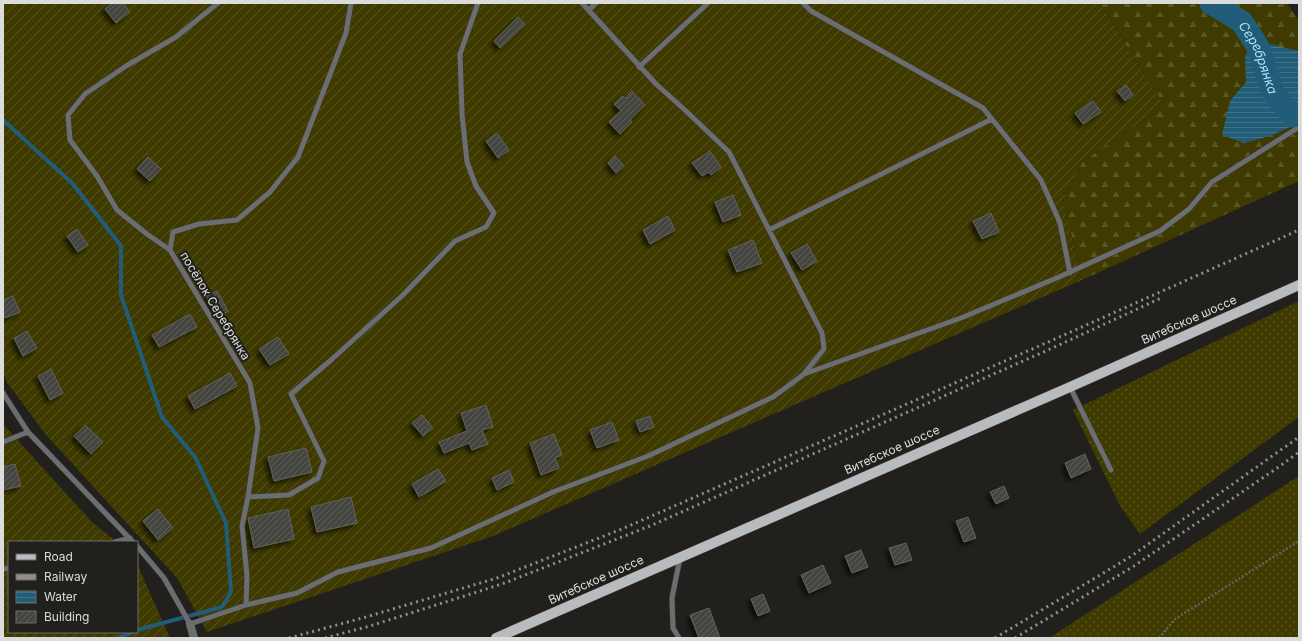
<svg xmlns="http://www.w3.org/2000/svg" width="1302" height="641" font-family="Inter,sans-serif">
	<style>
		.grass { fill: url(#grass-dots) }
		.forest { fill: url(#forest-firs) }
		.garden { fill: url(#garden-furrows) }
		.water { fill: url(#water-rules) }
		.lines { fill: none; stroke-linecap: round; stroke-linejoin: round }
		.stream { stroke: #215d78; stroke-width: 4 }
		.river { stroke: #215d78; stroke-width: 23 }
		.building { fill: url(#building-hatch); stroke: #62625e; filter: url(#shadow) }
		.service-casing { stroke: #3b3a37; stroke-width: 6 }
		.minor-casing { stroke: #3b3a37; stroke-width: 9 }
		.primary-casing { stroke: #3b3a37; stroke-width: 11 }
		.path { stroke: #646360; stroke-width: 2.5; stroke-dasharray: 2 2; stroke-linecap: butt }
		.service { stroke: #6b6d6e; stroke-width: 5 }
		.minor { stroke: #6b6d6e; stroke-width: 8 }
		.primary { stroke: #b8bcbe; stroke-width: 10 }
		.rail { stroke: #8f8f8c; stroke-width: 3; stroke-dasharray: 2 4; stroke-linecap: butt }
		.labels { text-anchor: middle; stroke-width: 4; stroke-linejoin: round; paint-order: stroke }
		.street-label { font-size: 12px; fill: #dcdcda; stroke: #21201d }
		.water-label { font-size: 13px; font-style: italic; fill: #afe0fa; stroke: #21201d }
	</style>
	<defs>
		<pattern id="grass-dots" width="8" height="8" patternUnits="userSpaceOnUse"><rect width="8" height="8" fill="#3e3a00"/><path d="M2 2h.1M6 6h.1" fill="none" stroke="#595625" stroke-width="1.8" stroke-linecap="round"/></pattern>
		<pattern id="forest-firs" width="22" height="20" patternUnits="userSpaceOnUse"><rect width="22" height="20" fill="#3e3a00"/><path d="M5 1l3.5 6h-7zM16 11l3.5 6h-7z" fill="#595625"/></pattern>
		<pattern id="garden-furrows" width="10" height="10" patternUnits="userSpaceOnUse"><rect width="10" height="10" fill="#3e3a00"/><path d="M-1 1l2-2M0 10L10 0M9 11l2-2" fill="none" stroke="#595625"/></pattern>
		<pattern id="water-rules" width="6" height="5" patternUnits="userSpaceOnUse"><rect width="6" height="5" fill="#215d78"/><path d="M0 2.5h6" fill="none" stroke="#41748b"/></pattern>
		<pattern id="building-hatch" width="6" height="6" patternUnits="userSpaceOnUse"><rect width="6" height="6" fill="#454440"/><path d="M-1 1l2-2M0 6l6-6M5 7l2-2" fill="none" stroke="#5f5e5b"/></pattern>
		<filter id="shadow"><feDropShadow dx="-3.5" dy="3.5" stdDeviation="2" flood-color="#0009"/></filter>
	</defs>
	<rect width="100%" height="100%" fill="#21201d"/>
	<path class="grass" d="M 1299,301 L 1299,417 L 1140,534 L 1120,506 L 1073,410 Z
		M 1299,476 L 1299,638 L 1049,638 Z"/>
	<path class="forest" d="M 1099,3 L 1287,3 L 1299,21 L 1299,181 L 1082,280 L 1063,199 L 1083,161 L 1165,106 Z"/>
	<path class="garden" d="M 3,3 L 1099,3 L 1165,106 L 1083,161 L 1063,199 L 1082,280 L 493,536 L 207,632 L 177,578 L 46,435 L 6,381 L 3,372 Z
		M 3,424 L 92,522 L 117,542 L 9,542 L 9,632 L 137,632 L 137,564 L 170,638 L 3,638 Z"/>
	<path class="water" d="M 1266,43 L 1298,51 L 1299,53 L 1299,123 L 1270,136 L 1244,143 L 1222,135 L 1230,101 L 1246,82 L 1245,55 Z"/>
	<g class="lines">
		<path class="stream" d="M 3,120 L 73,184 L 121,246 L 121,295 L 162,417 L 195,457 L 226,523 L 231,592 L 222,607 L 137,630
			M 117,638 L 133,632"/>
		<path class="river" id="s1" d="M 1211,3 L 1242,22 L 1258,47 L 1274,94 L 1294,117 L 1299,114"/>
	</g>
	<path class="building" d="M 113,3 L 123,3 L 130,12 L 116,23 L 105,9 Z
		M 518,17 L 525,24 L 500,48 L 494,41 Z
		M 1126,85 L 1133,95 L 1125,101 L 1117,91 Z
		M 632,91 L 645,105 L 630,120 L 632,122 L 620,134 L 609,122 L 621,111 L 614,104 L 623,96 L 625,98 Z
		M 1093,101 L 1101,112 L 1083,124 L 1075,113 Z
		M 497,133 L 509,150 L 498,158 L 486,141 Z
		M 710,151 L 721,167 L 711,175 L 709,172 L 702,176 L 692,163 Z
		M 615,156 L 624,166 L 616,173 L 608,163 Z
		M 148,157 L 161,169 L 150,181 L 137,169 Z
		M 733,195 L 741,215 L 723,222 L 715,202 Z
		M 991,213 L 999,232 L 982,239 L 973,221 Z
		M 668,216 L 675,230 L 650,244 L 643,230 Z
		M 77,229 L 88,245 L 78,252 L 67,236 Z
		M 753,240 L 762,263 L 737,272 L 728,250 Z
		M 807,244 L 817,261 L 802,270 L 791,253 Z
		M 217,291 L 228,311 L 218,317 L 206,296 Z
		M 13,296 L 20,312 L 5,318 L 3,313 L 3,300 Z
		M 190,314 L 197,327 L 159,347 L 152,335 Z
		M 27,331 L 37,348 L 23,356 L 14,338 Z
		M 278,337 L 289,354 L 270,365 L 259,349 Z
		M 51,369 L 63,393 L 50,400 L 38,376 Z
		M 230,373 L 237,386 L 195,409 L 188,396 Z
		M 486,405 L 493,427 L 482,430 L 488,444 L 472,450 L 469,443 L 444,453 L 439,442 L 467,431 L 461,413 Z
		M 422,415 L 433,428 L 423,436 L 412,423 Z
		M 650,416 L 654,427 L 640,432 L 636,421 Z
		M 612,422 L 619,440 L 597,448 L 590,430 Z
		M 85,425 L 103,442 L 91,454 L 74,436 Z
		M 554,434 L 562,455 L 555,458 L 559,468 L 541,475 L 530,443 Z
		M 306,448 L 312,472 L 274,481 L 268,457 Z
		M 1085,454 L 1091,469 L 1071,478 L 1065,463 Z
		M 15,464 L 21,486 L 3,490 L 3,467 Z
		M 438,469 L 446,481 L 419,497 L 412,484 Z
		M 509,470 L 514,482 L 497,490 L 492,478 Z
		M 1004,486 L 1009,498 L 996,504 L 990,492 Z
		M 351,497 L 357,523 L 317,532 L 311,507 Z
		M 158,509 L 173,528 L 158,540 L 143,521 Z
		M 288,509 L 294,539 L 254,548 L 248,518 Z
		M 968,517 L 976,538 L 964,542 L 956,521 Z
		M 906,543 L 912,560 L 895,565 L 889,548 Z
		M 861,550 L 868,567 L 852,573 L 845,556 Z
		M 823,565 L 831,583 L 809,593 L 801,575 Z
		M 763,594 L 770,611 L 758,616 L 751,599 Z
		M 709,608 L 720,638 L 699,638 L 690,615 Z"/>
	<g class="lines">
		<defs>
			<path id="service" d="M 803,3 L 811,11 L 983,108 L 1041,180 L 1060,223 L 1070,273
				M 589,10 L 596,3
				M 639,67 L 708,3
				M 769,230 L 992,119
				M 170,250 L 147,234 L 117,210 L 97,176 L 70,140 L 68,115 L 85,94 L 126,66 L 176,37 L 218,3
				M 804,374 L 961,318 L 1059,277 L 1160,231 L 1189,209 L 1212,182 L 1296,129
				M 1070,387 L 1111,470
				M 3,393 L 28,432 L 133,542
				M 3,442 L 28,432
				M 248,497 L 289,495 L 318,478 L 324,461 L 291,394 L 331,360 L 403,295 L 455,241 L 486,227 L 494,213 L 476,186 L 467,162 L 462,114 L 460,54 L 478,3
				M 115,542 L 130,538
				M 137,546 L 164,578 L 190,624 L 246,605 L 297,593 L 338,572 L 431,548 L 553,492 L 648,456 L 773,397 L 803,375 L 824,349 L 822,333 L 729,152 L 686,111 L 656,84 L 582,3
				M 3,569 L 9,568
				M 246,605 L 247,576 L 242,526 L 248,497 L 258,428 L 250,383 L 170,250 L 173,232 L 199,224 L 237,220 L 270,192 L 298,157 L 346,33 L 351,3
				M 679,638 L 673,628 L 672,598 L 680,558"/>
			<path id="minor" d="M 190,624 L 194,638"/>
			<path id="primary" d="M 496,638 L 1070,387 L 1299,285"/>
		</defs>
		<use href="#service" class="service-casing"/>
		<use href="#minor" class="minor-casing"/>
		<use href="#primary" class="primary-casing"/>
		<path class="path" d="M 1159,638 L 1175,619 L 1299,541"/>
		<use href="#service" class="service"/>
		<use href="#minor" class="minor"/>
		<use href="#primary" class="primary"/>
		<path class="rail" d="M 289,638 L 366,617 L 497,578 L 622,529 L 1055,339 L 1299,230
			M 325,638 L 370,626 L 502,584 L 650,526 L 1057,346 L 1161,298
			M 995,638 L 1130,557 L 1299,437
			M 1015,638 L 1134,566 L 1280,466 L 1299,452"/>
	</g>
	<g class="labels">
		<g class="street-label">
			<text transform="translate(215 306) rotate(59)" y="4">посёлок Серебрянка</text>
			<text transform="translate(1189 320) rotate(-24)" y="4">Витебское шоссе</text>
			<text transform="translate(892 450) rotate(-24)" y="4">Витебское шоссе</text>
			<text transform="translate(596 580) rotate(-24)" y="4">Витебское шоссе</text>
		</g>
		<g class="water-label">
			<text dy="5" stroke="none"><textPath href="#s1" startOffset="76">Серебрянка</textPath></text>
		</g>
	</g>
	<rect width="1302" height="641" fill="none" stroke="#dcdcda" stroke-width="8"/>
	<rect x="8" y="541" width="130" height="92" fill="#21201d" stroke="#6c6b69"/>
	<rect x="16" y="554" width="20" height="6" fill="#b8bcbe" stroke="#6c6b69"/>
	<text x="44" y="561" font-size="12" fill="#dcdcda">Road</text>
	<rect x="16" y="574" width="20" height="6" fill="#8f8f8c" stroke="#6c6b69"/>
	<text x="44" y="581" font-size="12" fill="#dcdcda">Railway</text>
	<rect x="16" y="591" width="20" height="12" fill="url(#water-rules)" stroke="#6c6b69"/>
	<text x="44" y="601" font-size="12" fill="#dcdcda">Water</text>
	<rect x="16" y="611" width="20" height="12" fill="url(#building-hatch)" stroke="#6c6b69"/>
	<text x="44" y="621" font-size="12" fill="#dcdcda">Building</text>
</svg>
